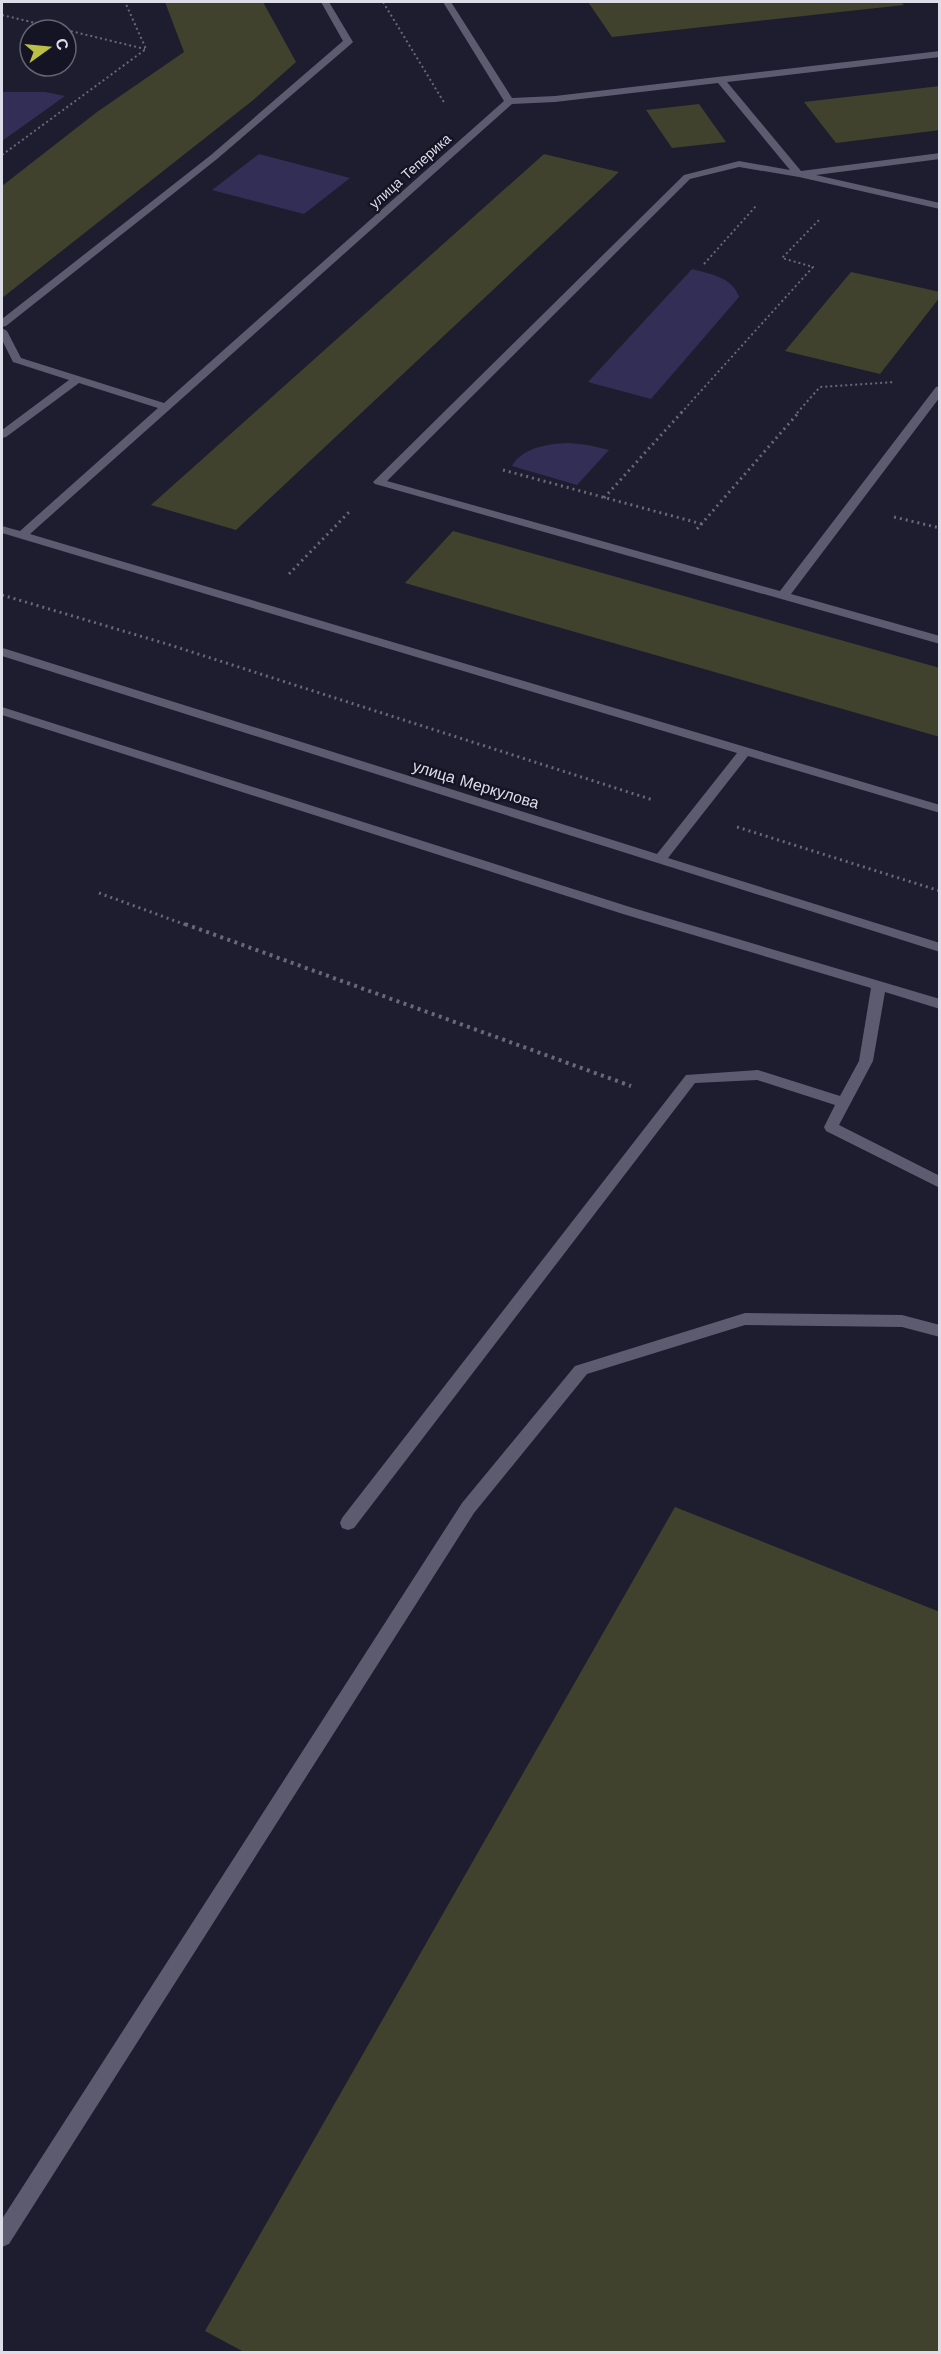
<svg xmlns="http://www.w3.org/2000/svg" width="941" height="2354" font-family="'Work Sans',sans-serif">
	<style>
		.green { fill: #322e55 }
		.building { fill: #40422d }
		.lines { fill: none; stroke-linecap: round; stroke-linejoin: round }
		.path-far2 { stroke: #696878; stroke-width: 2; stroke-dasharray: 2 3; stroke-linecap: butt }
		.path-far1 { stroke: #696878; stroke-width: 3; stroke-dasharray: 2 4; stroke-linecap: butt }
		.path { stroke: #696878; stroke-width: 4; stroke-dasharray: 3 4.5; stroke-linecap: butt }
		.minor { fill: #5c5b70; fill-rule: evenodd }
		.labels { text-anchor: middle; stroke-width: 5; stroke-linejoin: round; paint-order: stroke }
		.far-street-label { font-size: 14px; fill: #dddde9; stroke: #151425 }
		.street-label { font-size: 16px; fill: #dddde9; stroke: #151425 }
	</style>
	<rect width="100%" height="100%" fill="#1e1d2f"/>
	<path class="green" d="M 2,92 L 45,92 L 65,96 L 2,141 Z
		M 259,154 L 350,178 L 304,214 L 212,190 Z
		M 692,269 C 710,274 733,277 739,297 L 651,399 L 588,382 Z
		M 568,443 L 588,445 L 609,450 L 577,485 L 512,466 C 523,447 548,444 568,443 Z"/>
	<path class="building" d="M 165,2 L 263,2 L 296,62 L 252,101 L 2,298 L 2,186 L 97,112 L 184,52 Z
		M 588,2 L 901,2 L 904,5 L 612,37 Z
		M 940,86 L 940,130 L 836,143 L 804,102 Z
		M 699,104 L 726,142 L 672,148 L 646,110 Z
		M 544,154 L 619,172 L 236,530 L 151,505 Z
		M 851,272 L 940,292 L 940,297 L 880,374 L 785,351 Z
		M 453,531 L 940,668 L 940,737 L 405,583 Z
		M 675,1507 L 940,1612 L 940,2352 L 244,2352 L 205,2331 Z"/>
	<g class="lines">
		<path class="path-far2" d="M 383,2 L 445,104
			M 2,15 L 65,30
			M 66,30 L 145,49
			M 2,155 L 146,49 L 125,2
			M 704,264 L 756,206
			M 681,413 L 813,267 L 782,258 L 820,219
			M 797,413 L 820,387 L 895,382"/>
		<path class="path-far1" d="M 503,470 L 702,524
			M 604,498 L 682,412
			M 894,517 L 940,528
			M 697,529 L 799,412
			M 289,574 L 351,510
			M 2,595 L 167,644 L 653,800
			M 737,827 L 940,891
			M 99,893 L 189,926"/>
		<path class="path" d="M 185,924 L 631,1086"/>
		<path class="minor" d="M 321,2 L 329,2 L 353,42 L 351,44 L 217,159 L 6,326 L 2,327 L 2,319 L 211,155 L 343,41 Z
			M 443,2 L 451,2 L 512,98 L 555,96 L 940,51 L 940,57 L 727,82 L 801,171 L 940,153 L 940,159 L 816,175 L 940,203 L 940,209 L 799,177 L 739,167 L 690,179 L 387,481 L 780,591 L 936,387 L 940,386 L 940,397 L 791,594 L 940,636 L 940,644 L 375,484 L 373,482 L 684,175 L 739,161 L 790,170 L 718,83 L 555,102 L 512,104 L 30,534 L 940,805 L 940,813 L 748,756 L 668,858 L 940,943 L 940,952 L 2,656 L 2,648 L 6,649 L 657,854 L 737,753 L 2,533 L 2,526 L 20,531 L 158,408 L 79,383 L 6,437 L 2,438 L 2,430 L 69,380 L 13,362 L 2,340 L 2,328 L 7,331 L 21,358 L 164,403 L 504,101 Z
			M 2,707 L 633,908 L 940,999 L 940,1009 L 885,992 L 873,1061 L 839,1125 L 940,1176 L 940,1188 L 826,1131 L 824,1127 L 835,1105 L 757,1080 L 695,1083 L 354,1528 L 348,1530 L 342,1528 L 340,1523 L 342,1518 L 686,1075 L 758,1070 L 840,1096 L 859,1061 L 871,988 L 623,914 L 2,715 Z
			M 745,1313 L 902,1315 L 940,1325 L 940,1337 L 902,1327 L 745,1325 L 587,1374 L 474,1513 L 9,2244 L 2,2247 L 2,2219 L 462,1503 L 575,1366 Z"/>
	</g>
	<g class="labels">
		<g class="far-street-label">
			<text transform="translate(410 171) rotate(-42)" y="5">улица Теперика</text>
		</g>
		<g class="street-label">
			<text transform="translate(476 784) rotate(17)" y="6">улица Меркулова</text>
		</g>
	</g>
	<rect width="941" height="2354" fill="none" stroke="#dddde9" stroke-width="6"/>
	<g transform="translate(48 48) rotate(75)"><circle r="28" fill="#151425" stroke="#656473" stroke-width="1.5"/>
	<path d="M0-4.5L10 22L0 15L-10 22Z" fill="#bbc044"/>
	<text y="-9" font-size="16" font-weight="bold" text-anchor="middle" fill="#dddde9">С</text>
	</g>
</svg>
